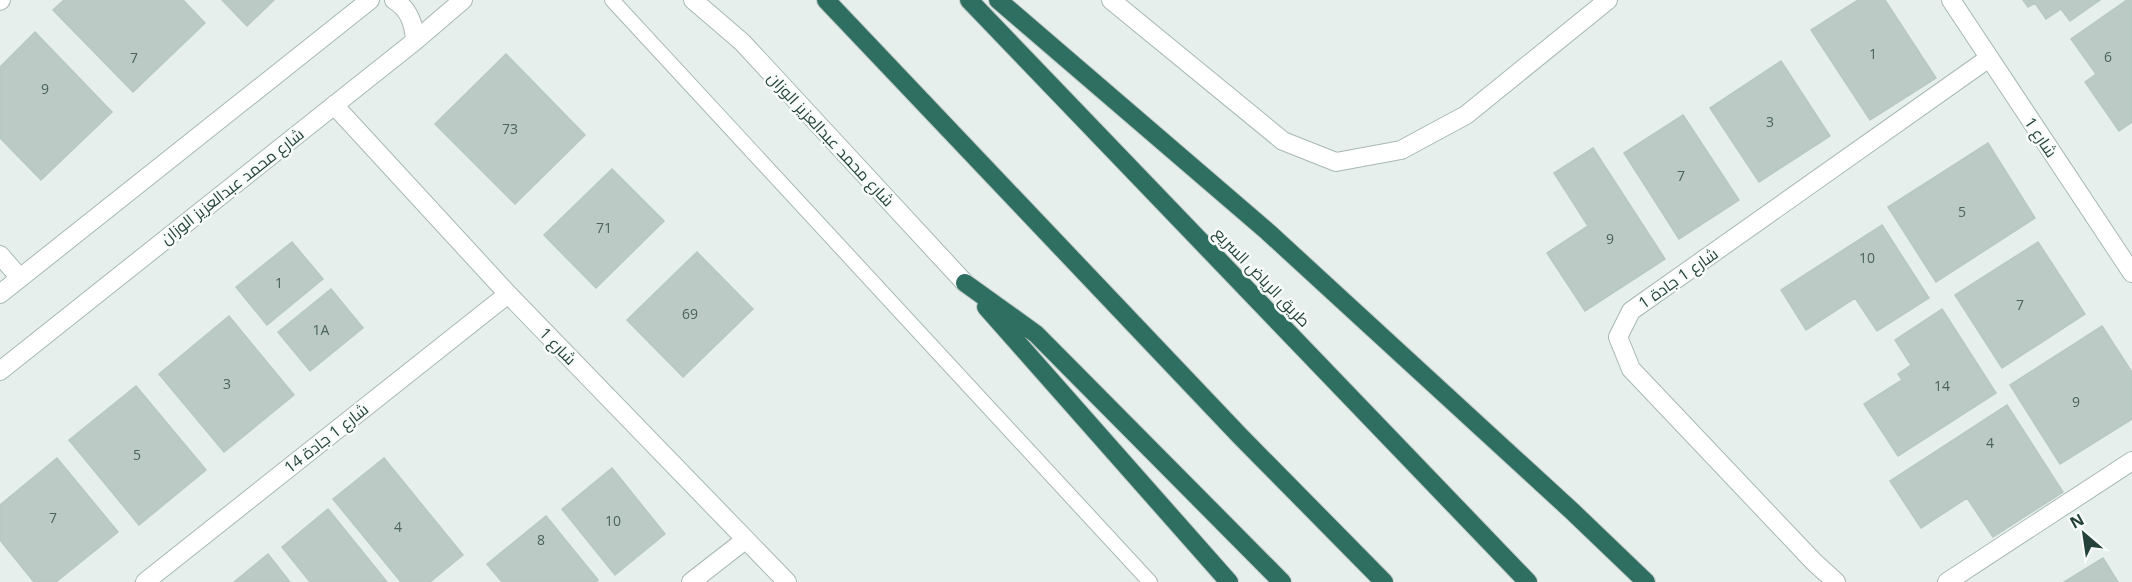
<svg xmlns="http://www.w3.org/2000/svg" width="2132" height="582" font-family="'Open Sans',Cairo,sans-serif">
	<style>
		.building { fill: #bbcac4; stroke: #b8c9c2; stroke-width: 1.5 }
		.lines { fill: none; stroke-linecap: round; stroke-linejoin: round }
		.service-casing { stroke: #a8b8b2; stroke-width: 16 }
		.minor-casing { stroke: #a8b8b2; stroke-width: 20 }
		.tertiary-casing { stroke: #a8b8b2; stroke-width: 20 }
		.motorway-casing { stroke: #c2cac8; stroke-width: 20 }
		.service { stroke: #fff; stroke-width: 14 }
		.minor { stroke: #fff; stroke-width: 18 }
		.tertiary { stroke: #fff; stroke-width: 18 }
		.motorway { stroke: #2f6f62; stroke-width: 18 }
		.labels { text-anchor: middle; stroke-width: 5; stroke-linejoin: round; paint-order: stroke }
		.number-label { font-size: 14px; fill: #4a645c }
		.street-label { font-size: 16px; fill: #24423a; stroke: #f7fbf9 }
	</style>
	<rect width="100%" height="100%" fill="#e6efeb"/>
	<path class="building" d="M 64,0 L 183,0 L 205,23 L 133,92 L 53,10 Z
		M 222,0 L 274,0 L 247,26 Z
		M 1858,0 L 1885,0 L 1936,78 L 1870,120 L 1811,30 Z
		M 2023,0 L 2100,0 L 2070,21 L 2061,9 L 2046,19 L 2035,3 L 2028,7 Z
		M 2127,0 L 2132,0 L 2132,122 L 2119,131 L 2085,82 L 2096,74 L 2071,39 Z
		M 35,32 L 112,112 L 41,180 L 0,138 L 0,67 Z
		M 506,54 L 585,135 L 515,204 L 435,124 Z
		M 1781,61 L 1830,136 L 1759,182 L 1710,108 Z
		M 1683,115 L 1739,200 L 1679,239 L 1624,153 Z
		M 1988,143 L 2035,218 L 1936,282 L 1888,207 Z
		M 1593,148 L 1665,259 L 1585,311 L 1547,253 L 1588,226 L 1554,173 Z
		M 612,169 L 664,221 L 596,288 L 544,235 Z
		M 1882,225 L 1929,298 L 1877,331 L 1855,298 L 1806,330 L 1781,290 Z
		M 292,242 L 323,279 L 267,325 L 236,287 Z
		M 2038,242 L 2085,314 L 2002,368 L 1955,295 Z
		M 697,252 L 753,309 L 683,377 L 627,320 Z
		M 331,289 L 363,328 L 310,371 L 278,332 Z
		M 1942,309 L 1996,393 L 1898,456 L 1864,404 L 1902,380 L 1898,374 L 1911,365 L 1895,340 Z
		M 229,316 L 294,395 L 224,452 L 159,374 Z
		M 2102,326 L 2132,372 L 2132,419 L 2060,464 L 2010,385 Z
		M 136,386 L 206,470 L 139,525 L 69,440 Z
		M 2007,405 L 2063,492 L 1993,537 L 1967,498 L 1921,528 L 1890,481 Z
		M 57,458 L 118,532 L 56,582 L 34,582 L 0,540 L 0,505 Z
		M 384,458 L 463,555 L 430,582 L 401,582 L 333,499 Z
		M 612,468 L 665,534 L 615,575 L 562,509 Z
		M 328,509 L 387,582 L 310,582 L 282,547 Z
		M 546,516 L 598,580 L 596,582 L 502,582 L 487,564 Z
		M 268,554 L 290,582 L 234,582 Z
		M 2103,558 L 2118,582 L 2064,582 Z"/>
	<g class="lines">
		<defs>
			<path id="service" d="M 612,0 L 1150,582"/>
			<path id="minor" d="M 0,1 L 1,0
				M 334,105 L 508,294 L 787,582
				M 0,255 L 20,278
				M 145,582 L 508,294
				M 691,582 L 745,540
				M 1836,582 L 1814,562 L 1631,369 L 1618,337 L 1631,311 L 1989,58
				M 1947,582 L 2132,461"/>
			<path id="tertiary" d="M 394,0 C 409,9 414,23 415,41
				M 693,0 L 742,42 L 965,283
				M 1111,0 L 1283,141 L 1336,162 L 1401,150 L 1466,115 L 1608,0
				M 1951,0 L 2132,273
				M 0,294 L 370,0
				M 0,371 L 415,41 L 463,0"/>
			<path id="motorway" d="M 826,0 L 1240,436 L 1384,582
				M 969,0 L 1528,582
				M 998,0 L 1268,232 L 1573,512 L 1646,582
				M 965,283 L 1036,334 L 1282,582
				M 986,307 L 1229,582"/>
		</defs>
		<use href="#service" class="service-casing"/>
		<use href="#minor" class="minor-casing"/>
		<use href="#tertiary" class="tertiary-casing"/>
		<use href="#motorway" class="motorway-casing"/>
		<use href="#service" class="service"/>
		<use href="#minor" class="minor"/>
		<use href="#tertiary" class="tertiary"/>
		<use href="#motorway" class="motorway"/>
	</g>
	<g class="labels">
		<g class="number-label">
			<text x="1873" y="59">1</text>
			<text x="2108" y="62">6</text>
			<text x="134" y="63">7</text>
			<text x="45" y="94">9</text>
			<text x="1770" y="127">3</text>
			<text x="510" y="134">73</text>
			<text x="1681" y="181">7</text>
			<text x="1962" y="217">5</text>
			<text x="604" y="233">71</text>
			<text x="1610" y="244">9</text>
			<text x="1867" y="263">10</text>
			<text x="279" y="288">1</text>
			<text x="2020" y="310">7</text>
			<text x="690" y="319">69</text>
			<text x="321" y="335">1A</text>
			<text x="227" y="389">3</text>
			<text x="1942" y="391">14</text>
			<text x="2076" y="407">9</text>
			<text x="1990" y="448">4</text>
			<text x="137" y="460">5</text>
			<text x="53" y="523">7</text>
			<text x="613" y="526">10</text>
			<text x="398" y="532">4</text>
			<text x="541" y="545">8</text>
		</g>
		<g class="street-label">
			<text transform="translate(2041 137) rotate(56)" y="6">شارع 1</text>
			<text transform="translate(831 139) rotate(47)" y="6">شارع محمد عبدالعزيز الوزان</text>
			<text transform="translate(232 186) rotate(-38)" y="6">شارع محمد عبدالعزيز الوزان</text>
			<text transform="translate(1262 277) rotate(46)" y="6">طريق الرياض السريع</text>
			<text transform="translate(1678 278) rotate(-35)" y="6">شارع 1 جادة 1</text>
			<text transform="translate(558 346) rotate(46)" y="6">شارع 1</text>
			<text transform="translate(326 438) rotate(-38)" y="6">شارع 1 جادة 14</text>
		</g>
	</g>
	<g transform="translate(2084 534) rotate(331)" stroke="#f7fbf9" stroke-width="4.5" paint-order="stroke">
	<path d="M0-4.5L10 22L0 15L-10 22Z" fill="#24423a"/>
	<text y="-9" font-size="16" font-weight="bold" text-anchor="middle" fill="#24423a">N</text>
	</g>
</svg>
